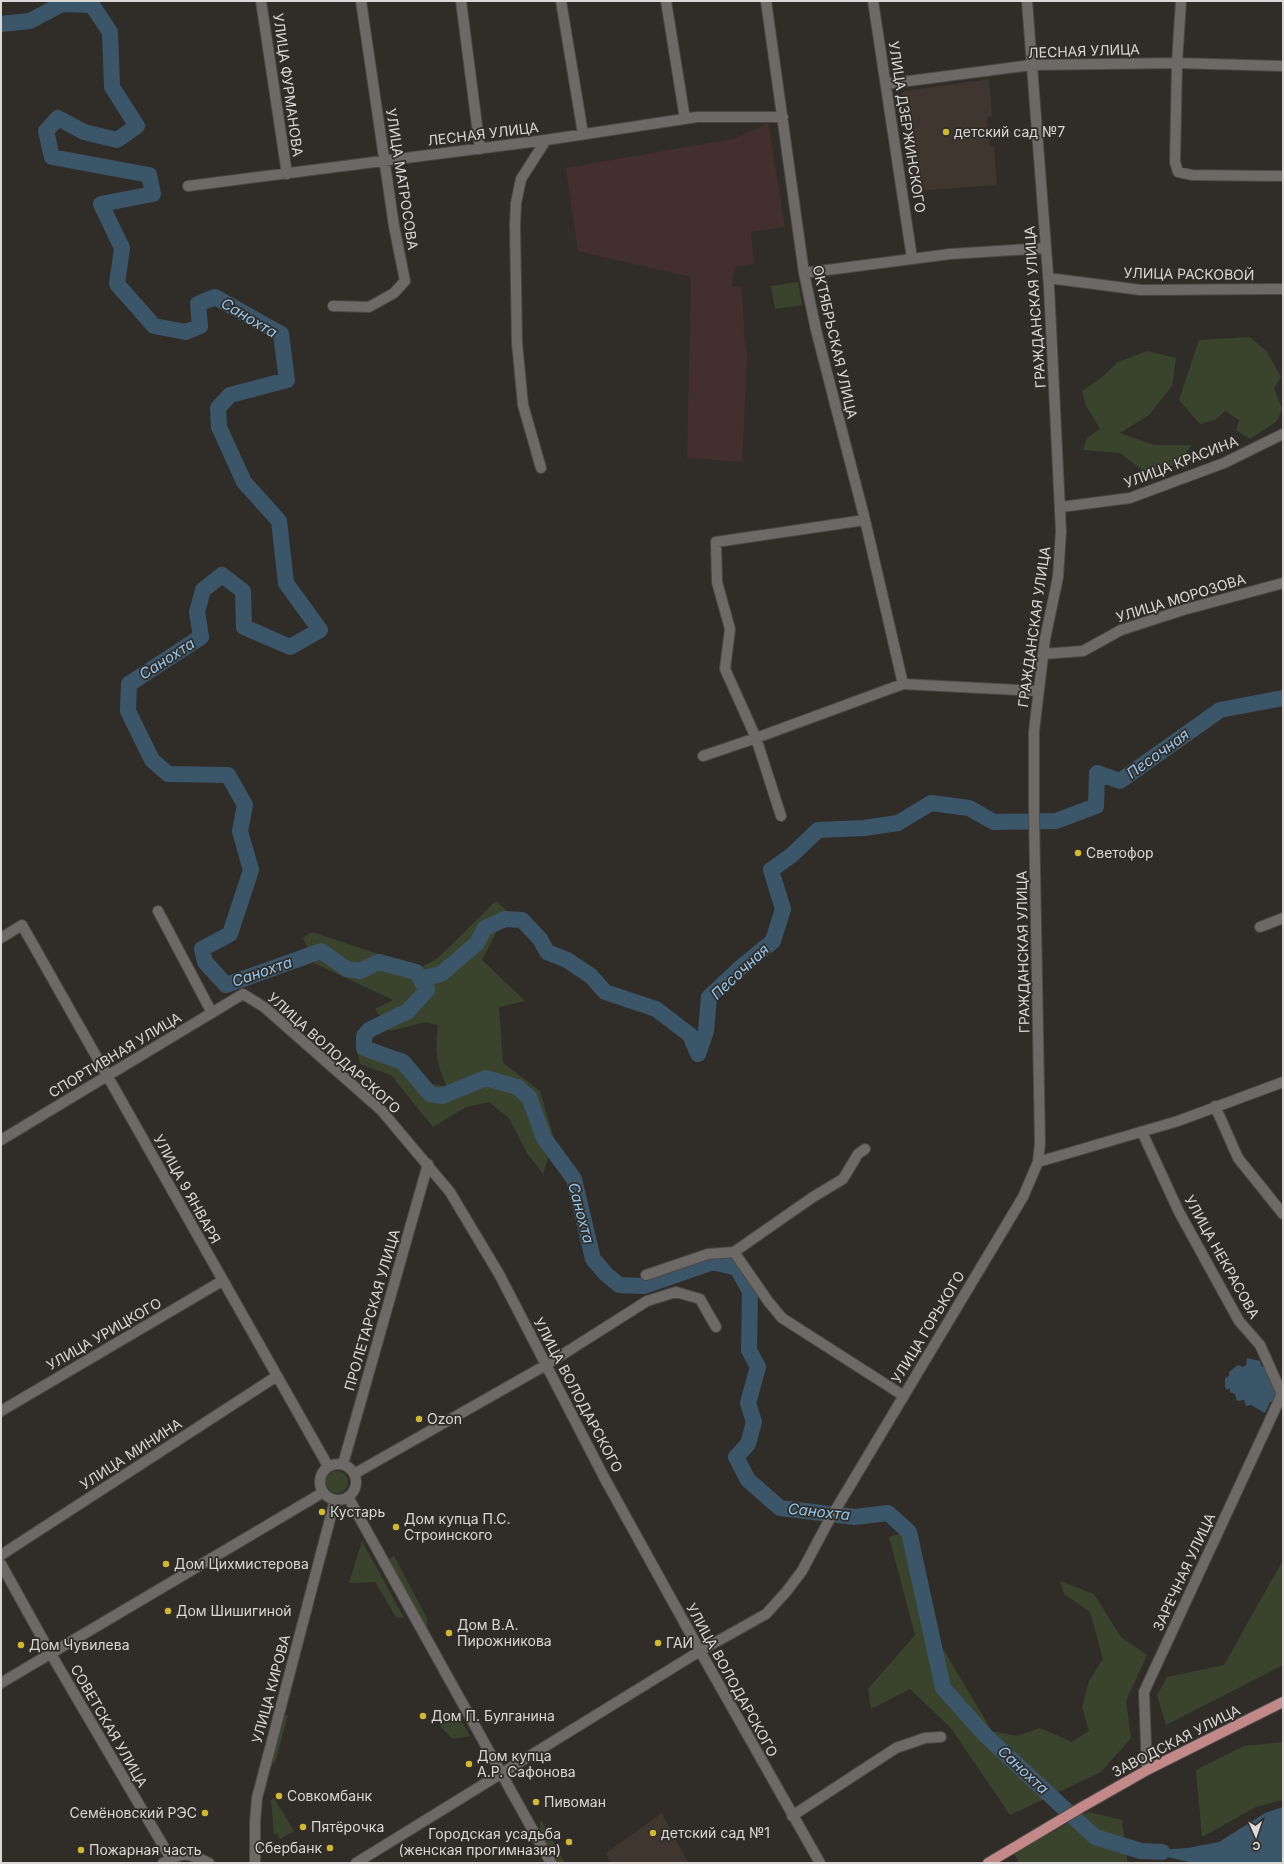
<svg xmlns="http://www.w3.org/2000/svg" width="1284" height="1864" font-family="Inter,sans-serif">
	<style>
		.built { fill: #3f362f }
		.industrial { fill: #432f2e }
		.green { fill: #3a442d }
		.water { fill: #3c5669 }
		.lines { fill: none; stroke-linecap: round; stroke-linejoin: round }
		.river { stroke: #3c5669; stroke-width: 16 }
		.minor-casing { stroke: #4a4845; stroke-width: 12 }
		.major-casing { stroke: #4a4845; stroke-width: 12 }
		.minor { stroke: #6d6966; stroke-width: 10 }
		.major { stroke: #c38888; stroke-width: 10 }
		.poi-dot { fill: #d1b736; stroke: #302d29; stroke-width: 1.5 }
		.labels { text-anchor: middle; stroke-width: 3.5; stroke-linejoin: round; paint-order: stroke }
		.street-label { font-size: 14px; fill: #dad8d6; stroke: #302d29 }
		.poi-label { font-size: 14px; fill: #dad8d6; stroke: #302d29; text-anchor: start }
		.water-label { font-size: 15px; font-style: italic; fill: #95c6ec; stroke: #302d29 }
	</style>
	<rect width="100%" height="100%" fill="#302d29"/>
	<path class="built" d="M 989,79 L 992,115 L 987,118 L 990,146 L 994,147 L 997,185 L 915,191 L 899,98 L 904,91 Z
		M 662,1813 L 688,1863 L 611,1863 L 606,1853 Z"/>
	<path class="industrial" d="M 768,123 L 785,227 L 751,232 L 754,264 L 735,267 L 732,286 L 742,287 L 744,335 L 747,356 L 742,462 L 687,458 L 691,277 L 578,251 L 566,168 L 733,139 Z"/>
	<path class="green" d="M 798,282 L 802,305 L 775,309 L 771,286 Z
		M 1250,337 L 1267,352 L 1281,377 L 1274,388 L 1282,409 L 1277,421 L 1250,439 L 1236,430 L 1239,420 L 1225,411 L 1215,420 L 1200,424 L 1179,400 L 1199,340 Z
		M 1147,351 L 1176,358 L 1172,386 L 1149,415 L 1120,433 L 1154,445 L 1192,445 L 1178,463 L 1149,475 L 1120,453 L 1083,450 L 1087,438 L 1100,429 L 1086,405 L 1082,391 L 1101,378 L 1118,362 Z
		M 496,901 L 507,911 L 482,960 L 525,1001 L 499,1007 L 503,1063 L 540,1091 L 554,1139 L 543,1174 L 527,1153 L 509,1118 L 489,1102 L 466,1107 L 433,1127 L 391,1075 L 360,1064 L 356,1045 L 372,1044 L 405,1054 L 432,1084 L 447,1087 C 436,1063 435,1052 438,1025 L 426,1022 L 390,1031 L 375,1009 L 393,1000 L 314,963 L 303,938 L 312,932 L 420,968 L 438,958 Z
		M326 1482a11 11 0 1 1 22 0a11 11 0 1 1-22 0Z
		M 914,1529 L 936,1637 L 992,1731 L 1017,1736 L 1040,1728 L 1072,1742 L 1089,1731 L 1082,1707 L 1089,1681 L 1103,1659 L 1090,1612 L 1064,1594 L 1060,1581 L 1094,1594 L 1121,1637 L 1147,1655 L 1126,1701 L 1131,1738 L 1101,1772 L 1010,1815 L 951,1728 L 910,1689 L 871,1709 L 868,1689 L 915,1635 L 889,1537 Z
		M 362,1541 L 404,1618 L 396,1617 L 375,1582 L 349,1583 Z
		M 394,1556 L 427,1618 L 427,1630 L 387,1560 Z
		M 1283,1560 L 1283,1665 L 1166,1725 L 1157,1695 L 1167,1677 L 1224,1665 Z
		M 456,1711 L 470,1736 L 453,1739 L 440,1726 Z
		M 285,1715 L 288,1715 L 275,1763 L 272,1762 Z
		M 1283,1742 L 1283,1800 L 1256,1807 L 1202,1837 L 1196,1770 L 1244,1746 Z
		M 274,1798 L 294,1831 L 280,1839 L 277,1833 L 274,1835 L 271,1800 Z
		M 1088,1812 L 1122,1820 L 1127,1858 L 1127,1863 L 1019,1863 L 1014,1853 Z
		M 541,1820 L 565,1863 L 556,1863 L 539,1833 Z"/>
	<path class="water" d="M 1247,1358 L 1260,1361 L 1261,1366 L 1266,1368 L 1271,1379 L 1271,1384 L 1278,1391 L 1274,1402 L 1270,1402 L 1265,1413 L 1251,1405 L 1246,1406 L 1244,1400 L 1237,1401 L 1235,1394 L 1230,1392 L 1230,1388 L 1227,1390 L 1225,1387 L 1225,1378 L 1229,1376 L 1229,1372 L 1238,1365 L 1243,1367 L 1246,1365 Z
		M 1283,1807 L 1283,1863 L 1194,1863 L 1141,1851 L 1188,1848 L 1219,1842 L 1265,1813 Z"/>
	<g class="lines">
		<path class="river" d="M 1,24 L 30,21 L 62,4 L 92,5 L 110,32 L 112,87 L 137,126 L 117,140 L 84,132 L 58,118 L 46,131 L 52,157 L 149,175 L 153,194 L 101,204 L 122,248 L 117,284 L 154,326 L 186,332 L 200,326 L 198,304 L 215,297 L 281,334 L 287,380 L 230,395 L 218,408 L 219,427 L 244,482 L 279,521 L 286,583 L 320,630 L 290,647 L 244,627 L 243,591 L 222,575 L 203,590 L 197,612 L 201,637 L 129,684 L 128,711 L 152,760 L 168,774 L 228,775 L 245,805 L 240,831 L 251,870 L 230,934 L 202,949 L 205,962 L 226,985 L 321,951 L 347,969 L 360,971 L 379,962 L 416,972 L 427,990 L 408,1011 L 369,1030 L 364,1036 L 364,1048 L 403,1062 L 430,1094 L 442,1096 L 486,1078 L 517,1087 L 529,1097 L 544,1138 L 574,1179 L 593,1259 L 606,1274 L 619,1285 L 644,1286 L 713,1262 L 737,1268 L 750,1291 L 749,1350 L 758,1367 L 748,1403 L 754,1422 L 748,1444 L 736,1457 L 748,1480 L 780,1508 L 855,1517 L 888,1513 L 909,1532 L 943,1688 L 985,1735 L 1095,1837 L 1141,1851 L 1162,1852
			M 420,979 L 441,974 L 477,943 L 485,928 L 505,919 L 522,920 L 540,939 L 547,952 L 567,960 L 591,976 L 605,992 L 656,1009 L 690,1035 L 698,1054 L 706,1031 L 709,997 L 739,969 L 773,941 L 783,909 L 771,870 L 792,855 L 818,830 L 864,828 L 898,823 L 931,803 L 969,808 L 994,822 L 1056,821 L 1096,806 L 1097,773 L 1120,781 L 1220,710 L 1283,698"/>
		<defs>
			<path id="minor" d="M 261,1 L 287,174
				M 461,1 L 480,149
				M 561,1 L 583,134
				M 666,1 L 685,119
				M 766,1 L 804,273 L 816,330 L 865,520 L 903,684
				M 873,1 L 912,258
				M 1181,1 L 1177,63 L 1175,162 L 1178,172 L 1192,175 L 1283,176
				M 886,84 L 1032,65 L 1177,63 L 1283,66
				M 188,186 L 546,140 L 697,117 L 783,117
				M 804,273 L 950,254 L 1046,248
				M 1048,278 L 1141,290 L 1283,289
				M 333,306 L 369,307 L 394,293 L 405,281 L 394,226 L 361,1
				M 541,468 L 523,405 L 517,343 L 515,225 L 516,203 L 521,179 L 546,140
				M 1061,507 L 1130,498 L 1224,463 L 1283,434
				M 1043,654 L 1083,651 L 1121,630 L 1183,610 L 1283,583
				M 703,756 L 756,738 L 903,684 L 1039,691
				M 781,816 L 756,738 L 725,669 L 730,629 L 717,582 L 716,542 L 865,520
				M 158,911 L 212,1013
				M 1260,927 L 1283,918
				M 1,938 L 22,925 L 328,1466
				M 1215,1106 L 1238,1158 L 1283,1214
				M 1142,1132 L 1179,1212 L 1239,1321 L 1260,1345 L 1282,1394
				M 1,1140 L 243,994 L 264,1007 L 381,1110 L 450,1192 L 499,1274 L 605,1479 L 700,1651 L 820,1863
				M 1038,1162 L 1178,1121 L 1283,1082
				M 734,1252 L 768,1301 L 782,1318 L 904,1396
				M 646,1275 L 708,1254 L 734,1252 L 813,1197 L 843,1179 L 858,1154 L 865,1149
				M 1,1411 L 222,1281
				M320 1482a18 18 0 1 1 36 0a18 18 0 1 1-36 0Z
				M 343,1464 L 428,1164
				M 354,1474 L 546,1365 L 647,1301 L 676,1292 L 700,1299 L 716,1327
				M 348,1497 L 551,1863
				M 1,1555 L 277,1376
				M 1,1564 L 51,1654 L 171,1859
				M 1,1683 L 322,1493
				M 1147,1770 L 1144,1692 L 1282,1394
				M 792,1816 L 896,1748 L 925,1738 L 941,1737
				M 163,1863 C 184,1851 188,1853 209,1863
				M 255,1863 L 255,1822 L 257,1798 L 335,1500
				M 356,1863 L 700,1651 L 766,1614 L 786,1592 L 802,1571 L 827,1524 L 1023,1197 L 1038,1162 L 1040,1143 L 1034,814 L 1034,731 L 1045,639 L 1058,577 L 1061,531 L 1049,287 L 1027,1"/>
			<path id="major" d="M 988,1863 L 1082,1807 L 1147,1770 L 1283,1702"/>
		</defs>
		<use href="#minor" class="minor-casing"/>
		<use href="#major" class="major-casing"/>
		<use href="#minor" class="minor"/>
		<use href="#major" class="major"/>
	</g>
	<g class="poi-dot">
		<circle cx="946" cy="132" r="4"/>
		<circle cx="1078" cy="853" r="4"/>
		<circle cx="419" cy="1419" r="4"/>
		<circle cx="322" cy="1512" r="4"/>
		<circle cx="396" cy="1527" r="4"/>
		<circle cx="166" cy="1564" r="4"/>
		<circle cx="168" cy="1611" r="4"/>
		<circle cx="449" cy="1633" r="4"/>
		<circle cx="658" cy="1643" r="4"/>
		<circle cx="21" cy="1645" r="4"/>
		<circle cx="423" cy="1716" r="4"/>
		<circle cx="469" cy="1764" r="4"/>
		<circle cx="279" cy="1796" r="4"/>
		<circle cx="536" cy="1802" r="4"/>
		<circle cx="205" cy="1813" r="4"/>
		<circle cx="303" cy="1827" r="4"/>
		<circle cx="653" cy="1833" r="4"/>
		<circle cx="569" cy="1842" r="4"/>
		<circle cx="330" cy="1848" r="4"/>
		<circle cx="81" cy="1850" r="4"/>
	</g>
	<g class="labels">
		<g class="street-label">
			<text transform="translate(1084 51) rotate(-2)" y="5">ЛЕСНАЯ УЛИЦА</text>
			<text transform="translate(288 85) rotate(82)" y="5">УЛИЦА ФУРМАНОВА</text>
			<text transform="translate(907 127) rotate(81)" y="5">УЛИЦА ДЗЕРЖИНСКОГО</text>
			<text transform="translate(483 134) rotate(-7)" y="5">ЛЕСНАЯ УЛИЦА</text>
			<text transform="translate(402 179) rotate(81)" y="5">УЛИЦА МАТРОСОВА</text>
			<text transform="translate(1189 274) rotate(1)" y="5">УЛИЦА РАСКОВОЙ</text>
			<text transform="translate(1035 307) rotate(-94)" y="5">ГРАЖДАНСКАЯ УЛИЦА</text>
			<text transform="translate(835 342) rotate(77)" y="5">ОКТЯБРЬСКАЯ УЛИЦА</text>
			<text transform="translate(1181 462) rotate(-21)" y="5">УЛИЦА КРАСИНА</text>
			<text transform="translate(1181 598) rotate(-17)" y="5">УЛИЦА МОРОЗОВА</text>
			<text transform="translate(1034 627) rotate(-82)" y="5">ГРАЖДАНСКАЯ УЛИЦА</text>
			<text transform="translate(1023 952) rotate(-91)" y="5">ГРАЖДАНСКАЯ УЛИЦА</text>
			<text transform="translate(334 1053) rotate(42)" y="5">УЛИЦА ВОЛОДАРСКОГО</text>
			<text transform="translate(115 1055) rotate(-31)" y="5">СПОРТИВНАЯ УЛИЦА</text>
			<text transform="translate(187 1189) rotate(61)" y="5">УЛИЦА 9 ЯНВАРЯ</text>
			<text transform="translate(1222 1257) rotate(61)" y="5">УЛИЦА НЕКРАСОВА</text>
			<text transform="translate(372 1310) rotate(-74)" y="5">ПРОЛЕТАРСКАЯ УЛИЦА</text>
			<text transform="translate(928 1327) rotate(-59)" y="5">УЛИЦА ГОРЬКОГО</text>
			<text transform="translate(104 1334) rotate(-30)" y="5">УЛИЦА УРИЦКОГО</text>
			<text transform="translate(578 1395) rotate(62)" y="5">УЛИЦА ВОЛОДАРСКОГО</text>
			<text transform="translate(131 1454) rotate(-33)" y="5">УЛИЦА МИНИНА</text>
			<text transform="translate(1184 1572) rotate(-65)" y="5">ЗАРЕЧНАЯ УЛИЦА</text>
			<text transform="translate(732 1680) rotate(61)" y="5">УЛИЦА ВОЛОДАРСКОГО</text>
			<text transform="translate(271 1689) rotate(-75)" y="5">УЛИЦА КИРОВА</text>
			<text transform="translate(109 1726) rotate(60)" y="5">СОВЕТСКАЯ УЛИЦА</text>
			<text transform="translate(1176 1741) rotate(-27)" y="5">ЗАВОДСКАЯ УЛИЦА</text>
		</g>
		<g class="poi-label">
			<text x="954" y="137">детский сад №7</text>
			<text x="1086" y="858">Светофор</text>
			<text x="427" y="1424">Ozon</text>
			<text x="330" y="1517">Кустарь</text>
			<text x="404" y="1524">Дом купца П.С.<tspan x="404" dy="16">Строинского</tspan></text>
			<text x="174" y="1569">Дом Цихмистерова</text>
			<text x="176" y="1616">Дом Шишигиной</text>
			<text x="457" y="1630">Дом В.А.<tspan x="457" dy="16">Пирожникова</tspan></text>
			<text x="666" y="1648">ГАИ</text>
			<text x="29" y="1650">Дом Чувилева</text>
			<text x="431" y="1721">Дом П. Булганина</text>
			<text x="477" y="1761">Дом купца<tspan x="477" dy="16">А.Р. Сафонова</tspan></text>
			<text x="287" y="1801">Совкомбанк</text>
			<text x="544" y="1807">Пивоман</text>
			<text x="197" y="1818" text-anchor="end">Семёновский РЭС</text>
			<text x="311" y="1832">Пятёрочка</text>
			<text x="661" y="1838">детский сад №1</text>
			<text x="561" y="1839" text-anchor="end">Городская усадьба<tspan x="561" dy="16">(женская прогимназия)</tspan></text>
			<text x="322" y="1853" text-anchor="end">Сбербанк</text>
			<text x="89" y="1855">Пожарная часть</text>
		</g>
		<g class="water-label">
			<text transform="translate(249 318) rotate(31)" y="5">Санохта</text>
			<text transform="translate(167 659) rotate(-33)" y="5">Санохта</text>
			<text transform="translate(1158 754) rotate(-36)" y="5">Песочная</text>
			<text transform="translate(262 972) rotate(-19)" y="5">Санохта</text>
			<text transform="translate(740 972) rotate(-43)" y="5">Песочная</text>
			<text transform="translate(581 1213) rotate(75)" y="5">Санохта</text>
			<text transform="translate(819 1512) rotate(6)" y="5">Санохта</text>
			<text transform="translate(1023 1770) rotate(43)" y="5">Санохта</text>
		</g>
	</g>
	<rect width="1284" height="1864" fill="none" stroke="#dad8d6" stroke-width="4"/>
	<g transform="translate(1256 1836) rotate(177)" stroke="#302d29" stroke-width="3" paint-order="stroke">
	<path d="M0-3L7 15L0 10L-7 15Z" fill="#dad8d6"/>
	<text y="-6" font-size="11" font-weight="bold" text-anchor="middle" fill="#dad8d6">С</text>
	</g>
</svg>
